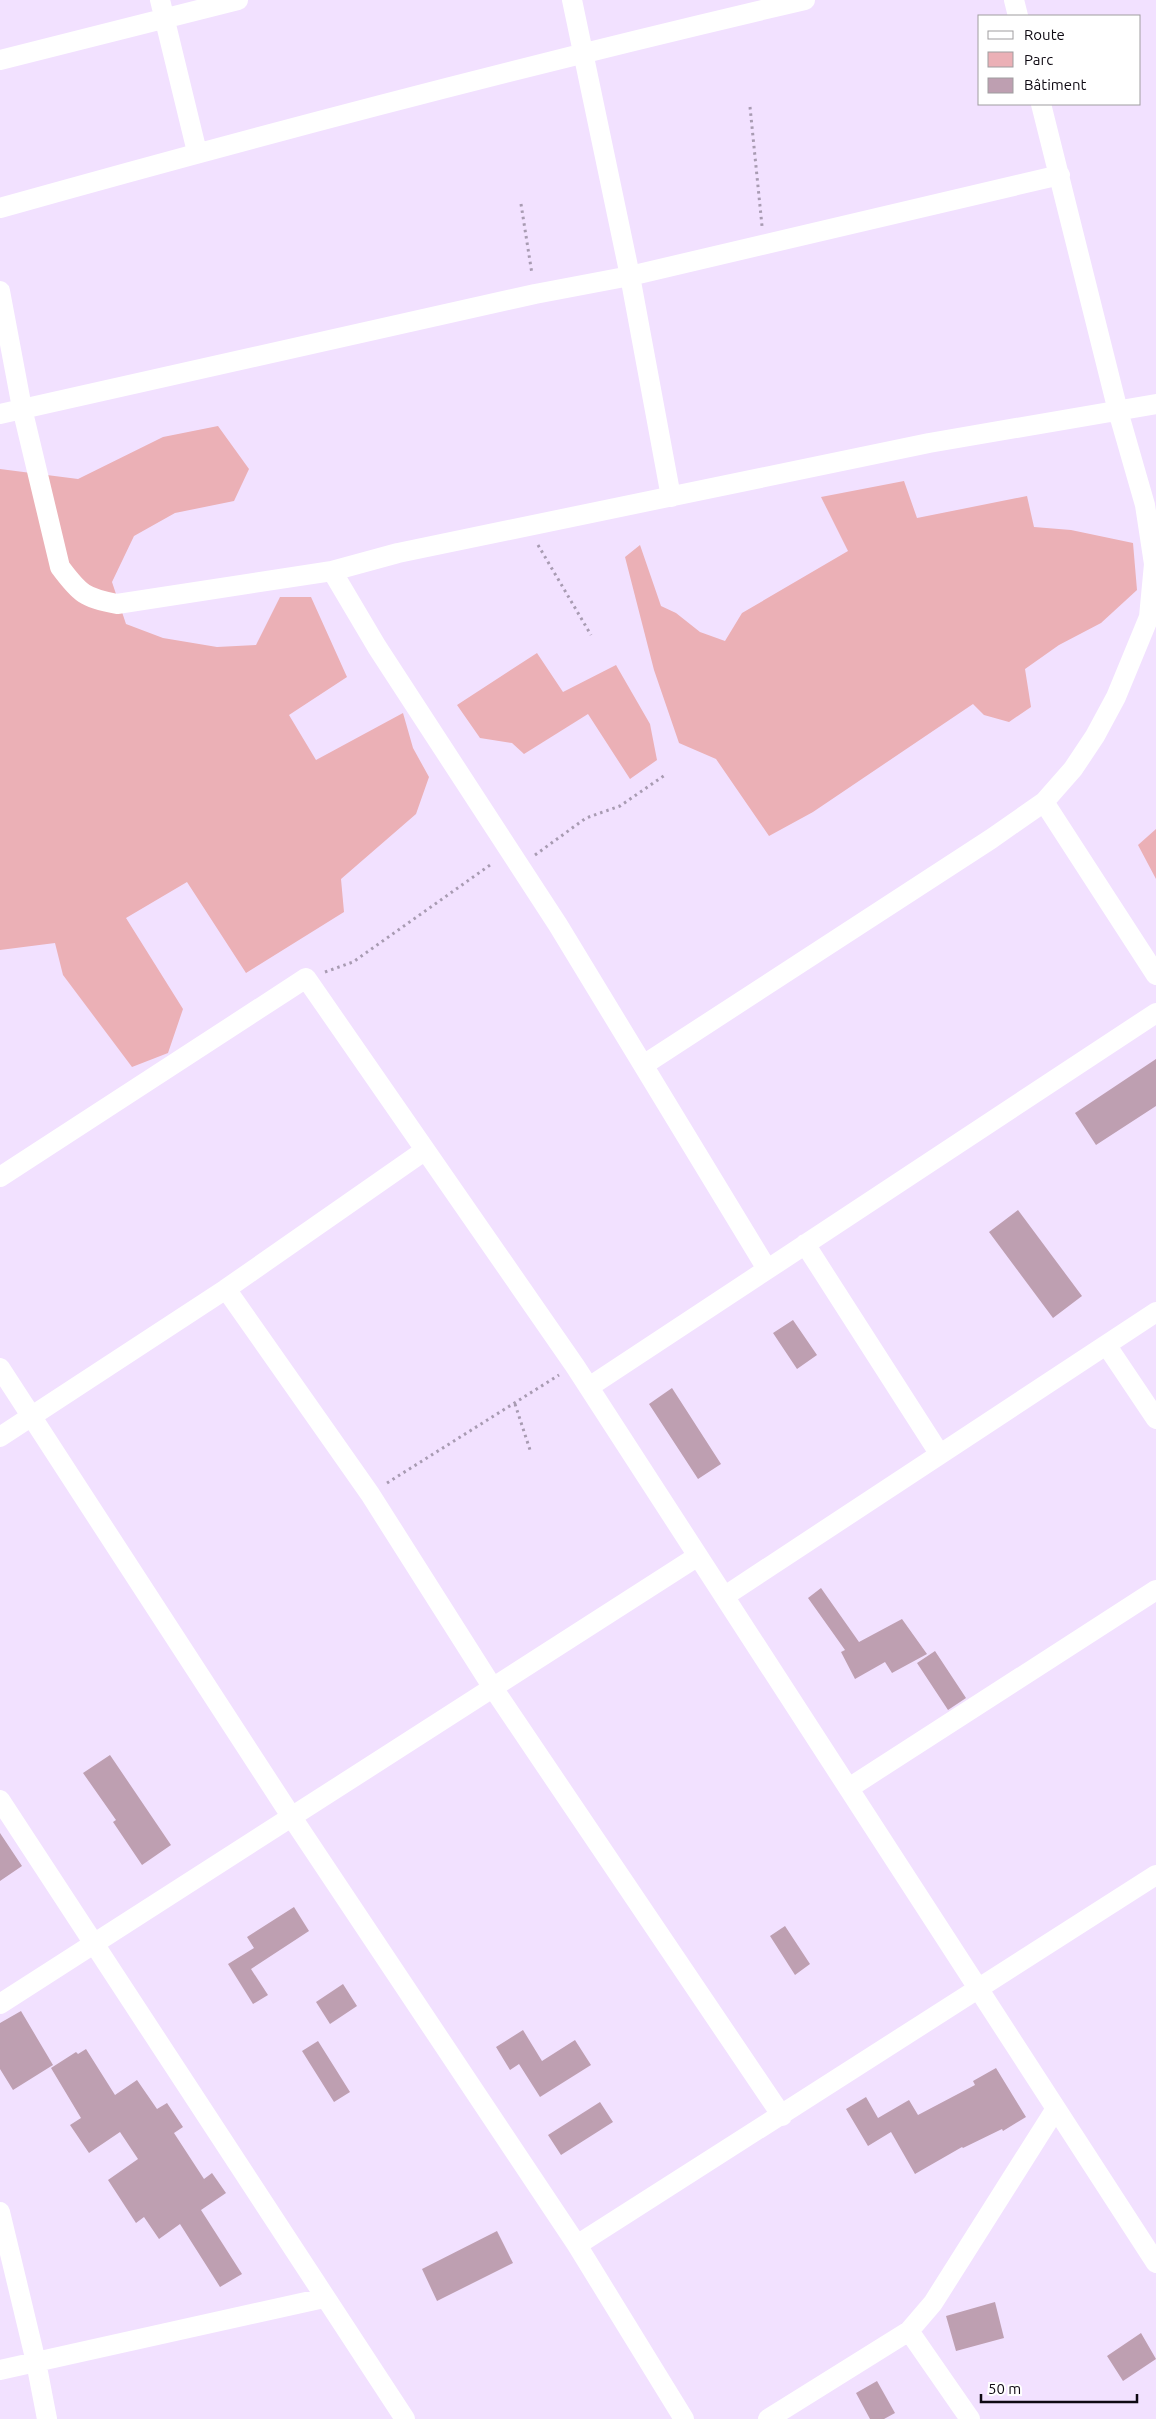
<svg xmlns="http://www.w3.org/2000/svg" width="1156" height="2419" font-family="Ubuntu,sans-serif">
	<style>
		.green { fill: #ebb0b6 }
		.building { fill: #be9fb1 }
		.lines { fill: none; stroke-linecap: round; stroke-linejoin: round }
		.path { stroke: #a89bb2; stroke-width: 3; stroke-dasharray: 2.5 4; stroke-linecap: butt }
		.minor { stroke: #fff; stroke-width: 20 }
	</style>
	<rect width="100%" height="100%" fill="#f2e1ff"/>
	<path class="green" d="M 218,426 L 249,469 L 234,501 L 175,513 L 134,536 L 112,582 L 126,624 L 163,638 L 217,647 L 256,645 L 280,597 L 311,597 L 347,677 L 289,715 L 316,760 L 403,713 L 413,748 L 429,777 L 416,814 L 341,879 L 344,912 L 246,973 L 187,882 L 126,918 L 183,1009 L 168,1053 L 132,1067 L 63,975 L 55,943 L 0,950 L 0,469 L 78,479 L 163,437 Z
		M 904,481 L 917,518 L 1027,496 L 1034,527 L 1071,530 L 1133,543 L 1137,590 L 1101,623 L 1059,645 L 1025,669 L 1031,707 L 1009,722 L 984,715 L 973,704 L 813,812 L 769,836 L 716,759 L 679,743 L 654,670 L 625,557 L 640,545 L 661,606 L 676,613 L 700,632 L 725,641 L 742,613 L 848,551 L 821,497 Z
		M 537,653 L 563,692 L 616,665 L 650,724 L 657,760 L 630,779 L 588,714 L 524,754 L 512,743 L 480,738 L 457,705 Z
		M 1156,829 L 1156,879 L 1138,845 Z"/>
	<path class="building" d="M 1156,1059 L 1156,1106 L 1096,1145 L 1075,1113 Z
		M 1018,1210 L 1082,1296 L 1053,1318 L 989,1232 Z
		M 793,1320 L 817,1355 L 797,1369 L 773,1333 Z
		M 672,1388 L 721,1464 L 698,1479 L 649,1404 Z
		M 821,1588 L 859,1642 L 902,1619 L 927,1654 L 892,1673 L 885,1662 L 855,1679 L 841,1652 L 845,1650 L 808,1598 Z
		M 935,1651 L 966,1698 L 948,1710 L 917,1663 Z
		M 110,1755 L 171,1845 L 142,1865 L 113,1822 L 116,1820 L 83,1773 Z
		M 0,1833 L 22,1866 L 0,1881 Z
		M 294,1907 L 309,1931 L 251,1969 L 268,1995 L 253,2004 L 228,1964 L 254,1948 L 247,1937 Z
		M 785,1926 L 810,1964 L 795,1975 L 770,1936 Z
		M 343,1984 L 357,2006 L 330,2024 L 316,2002 Z
		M 21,2011 L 53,2065 L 13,2090 L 0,2069 L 0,2023 Z
		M 523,2030 L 542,2061 L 575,2040 L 591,2065 L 540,2097 L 519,2064 L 510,2070 L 496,2047 Z
		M 318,2041 L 350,2092 L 334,2102 L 302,2051 Z
		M 86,2049 L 115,2095 L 137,2080 L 157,2109 L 167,2103 L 183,2127 L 174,2133 L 204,2179 L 212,2173 L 226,2193 L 201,2210 L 242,2274 L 220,2287 L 180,2224 L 159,2239 L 144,2217 L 136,2223 L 108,2180 L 138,2159 L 120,2132 L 89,2153 L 70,2125 L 81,2118 L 51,2068 L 76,2052 L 78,2054 Z
		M 996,2068 L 1026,2117 L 1003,2131 L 1002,2129 L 963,2148 L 962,2147 L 915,2174 L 891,2132 L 868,2146 L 846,2109 L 866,2097 L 878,2118 L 909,2100 L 918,2115 L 975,2085 L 973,2081 Z
		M 600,2102 L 613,2122 L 561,2155 L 548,2135 Z
		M 497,2231 L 513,2263 L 437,2301 L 422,2269 Z
		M 995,2302 L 1004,2338 L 956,2351 L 946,2316 Z
		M 1141,2333 L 1156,2359 L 1123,2381 L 1107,2356 Z
		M 877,2381 L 895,2413 L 884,2419 L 870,2419 L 856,2393 Z"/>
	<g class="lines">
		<path class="path" d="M 750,107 L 762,226
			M 521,204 L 532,274
			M 538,545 L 591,635
			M 535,855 L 586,818 L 620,806 L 665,775
			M 325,972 L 353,962 L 493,863
			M 515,1404 L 531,1453
			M 387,1483 L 559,1375"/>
		<path class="minor" d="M 160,0 L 197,152
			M 572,0 L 630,276 L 671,497
			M 1014,0 L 1018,16
			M 0,60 L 238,0
			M 0,208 C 267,133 535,63 805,0
			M 0,291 L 22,408 L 60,567 C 80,594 85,598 117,604 L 332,571 L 398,553 L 929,443 L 1156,404
			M 0,414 L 535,294 L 630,276 L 1060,175
			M 332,571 L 377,647 L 558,925 L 767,1269
			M 1044,802 L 1156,975
			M 645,1064 L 991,839 L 1044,802 L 1073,769 L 1095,736 L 1116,697 L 1149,617 L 1154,564 L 1145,505 L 1118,411 L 1041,104
			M 0,1177 L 306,978 L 575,1366 L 1156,2263
			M 805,1244 L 939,1453
			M 226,1289 L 370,1494 L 493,1688 L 782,2116
			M 1107,1346 L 1156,1419
			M 0,1368 L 291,1816 L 577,2245 L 684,2419
			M 589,1387 L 1156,1013
			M 0,1437 L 226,1289 L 424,1151
			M 725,1596 L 1156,1312
			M 849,1788 L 1156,1590
			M 0,1800 L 405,2419
			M 0,2004 L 698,1556
			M 0,2212 L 36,2362 L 47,2419
			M 577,2245 L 1156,1875
			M 909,2331 L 970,2419
			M 0,2370 L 324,2298
			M 768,2419 L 909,2331 L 933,2303 L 1055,2110"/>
	</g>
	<rect x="978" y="15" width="162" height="90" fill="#ffffff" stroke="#9f9da0"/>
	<rect x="988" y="31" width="25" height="8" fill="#ffffff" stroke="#9f9da0"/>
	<text x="1024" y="40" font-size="15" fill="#0e0912">Route</text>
	<rect x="988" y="52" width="25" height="15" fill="#ebb0b6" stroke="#9f9da0"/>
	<text x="1024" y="65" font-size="15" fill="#0e0912">Parc</text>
	<rect x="988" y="78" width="25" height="15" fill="#be9fb1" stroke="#9f9da0"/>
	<text x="1024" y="90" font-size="15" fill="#0e0912">Bâtiment</text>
	<path d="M981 2394v8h156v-8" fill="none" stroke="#0e0912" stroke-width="2.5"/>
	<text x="988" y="2394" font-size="15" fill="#0e0912" stroke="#ffffff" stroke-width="4" paint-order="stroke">50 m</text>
</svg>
